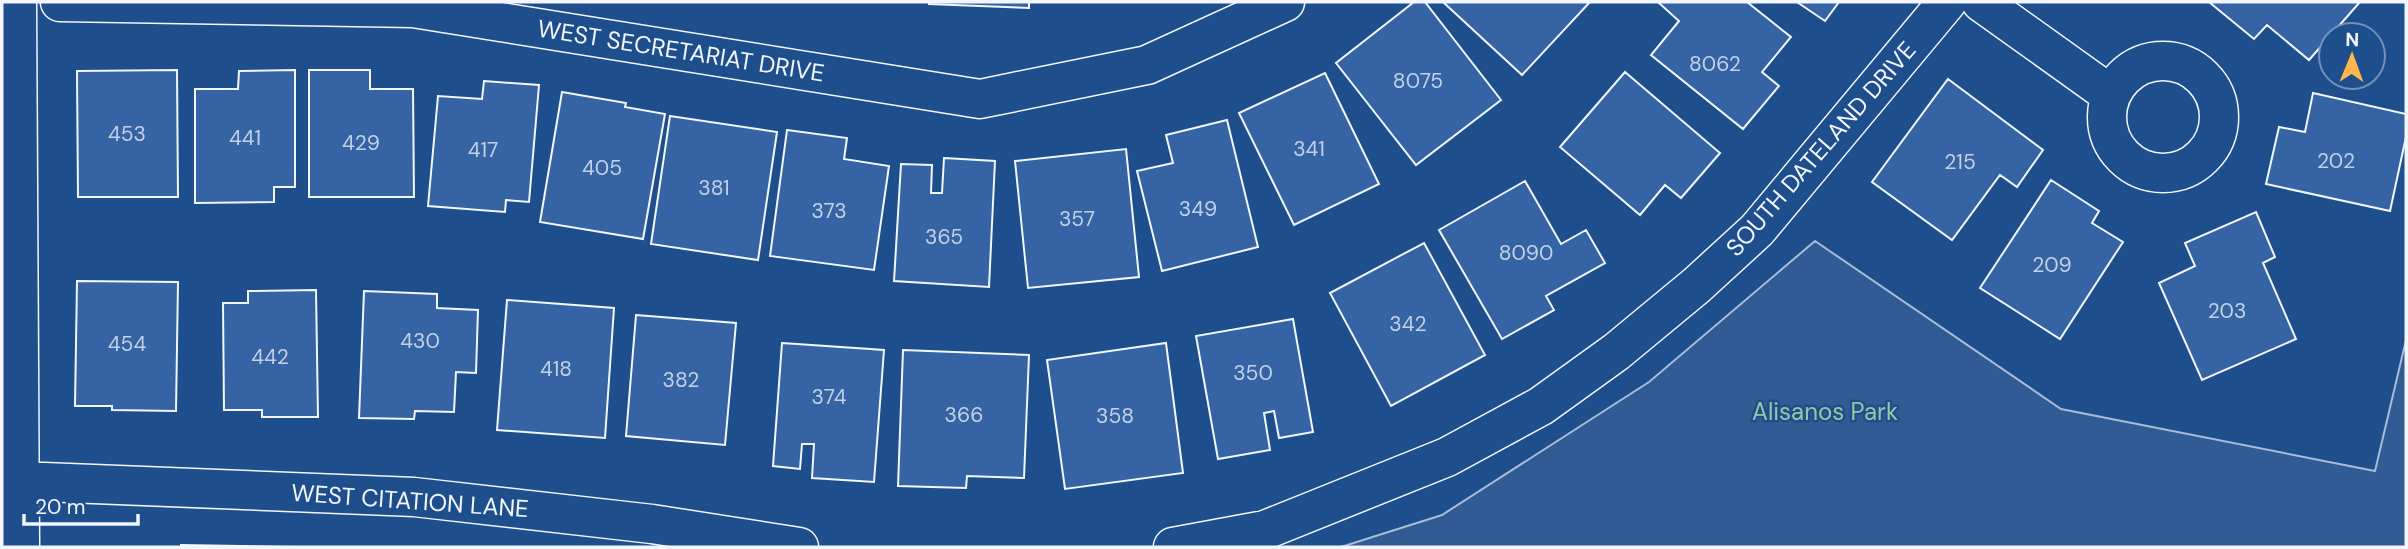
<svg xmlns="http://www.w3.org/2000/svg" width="2408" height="549" font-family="'DM Sans',sans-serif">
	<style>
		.built { fill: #305b95; stroke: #a8bbd7; stroke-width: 2 }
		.building { fill: #3563a3; stroke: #f2f6ff; stroke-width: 2 }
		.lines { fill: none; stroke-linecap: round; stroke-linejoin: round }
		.minor-casing { stroke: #f2f6ff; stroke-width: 41 }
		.minor { stroke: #1f4e8c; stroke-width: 38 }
		.labels { text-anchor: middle; stroke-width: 5; stroke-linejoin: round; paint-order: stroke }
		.number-label { font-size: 21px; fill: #c3d1e8 }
		.street-label { font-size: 24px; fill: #f2f6ff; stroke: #1f4e8c }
		.park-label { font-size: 24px; fill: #97c8a6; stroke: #1f4e8c }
	</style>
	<rect width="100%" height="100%" fill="#1f4e8c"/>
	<path class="built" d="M 1815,241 L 2061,409 L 2375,471 L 2406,340 L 2406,547 L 1341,547 L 1442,515 L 1649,382 Z"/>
	<path class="building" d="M 929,2 L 1029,2 L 1029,8 L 929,4 Z
		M 1414,2 L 1425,2 L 1501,100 L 1416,165 L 1336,63 Z
		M 1443,2 L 1590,2 L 1522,75 Z
		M 1660,2 L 1747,2 L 1791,37 L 1762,72 L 1779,86 L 1743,129 L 1651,55 L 1679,21 L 1659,3 Z
		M 1797,2 L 1839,2 L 1825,21 Z
		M 2209,2 L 2360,2 L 2309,60 L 2267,25 L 2254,39 Z
		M 177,70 L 178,197 L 78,197 L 77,71 Z
		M 295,70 L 295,187 L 274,187 L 274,202 L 195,203 L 195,89 L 238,89 L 239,71 Z
		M 309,70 L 370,70 L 370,89 L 413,89 L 414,197 L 309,197 Z
		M 1625,72 L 1720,153 L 1681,198 L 1665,185 L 1640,215 L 1560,147 Z
		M 1325,73 L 1379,184 L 1294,225 L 1239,113 Z
		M 1948,79 L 2043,150 L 2017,187 L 2000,175 L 1952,240 L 1872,182 Z
		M 484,81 L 539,85 L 529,202 L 506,200 L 505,212 L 428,206 L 438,96 L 482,99 Z
		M 562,92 L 626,103 L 625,107 L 665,114 L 643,239 L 540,222 Z
		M 2313,93 L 2406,114 L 2406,137 L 2390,211 L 2266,184 L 2279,127 L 2305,132 Z
		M 670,116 L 777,132 L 758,260 L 651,244 Z
		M 1227,120 L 1258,247 L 1162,271 L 1137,171 L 1173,163 L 1166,135 Z
		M 787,130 L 847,138 L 844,159 L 889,166 L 874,270 L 770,256 Z
		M 1126,149 L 1139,277 L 1028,288 L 1015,161 Z
		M 944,158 L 995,161 L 989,287 L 894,281 L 901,164 L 932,165 L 931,193 L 942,193 Z
		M 2051,180 L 2099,211 L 2092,223 L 2123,242 L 2060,339 L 1980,288 Z
		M 1525,181 L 1561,244 L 1586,230 L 1605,263 L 1546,296 L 1554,310 L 1502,339 L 1439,230 Z
		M 2256,212 L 2275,257 L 2263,263 L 2296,339 L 2202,380 L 2159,283 L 2195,266 L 2185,243 Z
		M 1424,243 L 1485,355 L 1391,406 L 1330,293 Z
		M 77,281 L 178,282 L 176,411 L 112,410 L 112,406 L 75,406 Z
		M 316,290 L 318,417 L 262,417 L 262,410 L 224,410 L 223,303 L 248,303 L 248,291 Z
		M 364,291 L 437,294 L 437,308 L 478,310 L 476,373 L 456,372 L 454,412 L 415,411 L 414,419 L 359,418 Z
		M 507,300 L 614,308 L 605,438 L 497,430 Z
		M 636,315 L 736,323 L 725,445 L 626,436 Z
		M 1293,319 L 1313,432 L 1279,438 L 1274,411 L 1264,413 L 1270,450 L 1218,459 L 1196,336 Z
		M 782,343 L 884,350 L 874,482 L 812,478 L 814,444 L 802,444 L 800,469 L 773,466 Z
		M 1166,343 L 1183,473 L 1065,489 L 1047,360 Z
		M 903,350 L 1029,355 L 1024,478 L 967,476 L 966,488 L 898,486 Z
		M 181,545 L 291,547 L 181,547 Z"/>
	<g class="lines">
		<defs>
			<path id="minor" d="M 17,2 L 20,547
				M 60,2 L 413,8 L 980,99 L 1147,65 L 1285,2
				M 1981,2 L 2111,95
				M2107 117a56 56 0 1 1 112 0a56 56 0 1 1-112 0Z
				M 19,481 L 414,497 L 652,524 L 799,547
				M 1173,547 L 1265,530 L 1447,457 L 1541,406 L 1616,352 L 1697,285 L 1757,230 L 1947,2"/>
		</defs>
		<use href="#minor" class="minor-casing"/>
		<use href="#minor" class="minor"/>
	</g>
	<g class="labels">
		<g class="number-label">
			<text x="1715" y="71">8062</text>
			<text x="1418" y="88">8075</text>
			<text x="127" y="141">453</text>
			<text x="245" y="145">441</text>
			<text x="361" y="150">429</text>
			<text x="1309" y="156">341</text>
			<text x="483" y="157">417</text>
			<text x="2336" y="168">202</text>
			<text x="1960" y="169">215</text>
			<text x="602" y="175">405</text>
			<text x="714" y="195">381</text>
			<text x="1198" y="216">349</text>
			<text x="829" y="218">373</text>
			<text x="1077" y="226">357</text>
			<text x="944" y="244">365</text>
			<text x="1526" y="260">8090</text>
			<text x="2052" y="272">209</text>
			<text x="2227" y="318">203</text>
			<text x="1408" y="331">342</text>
			<text x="420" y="348">430</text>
			<text x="127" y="351">454</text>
			<text x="270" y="364">442</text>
			<text x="556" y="376">418</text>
			<text x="1253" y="380">350</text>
			<text x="681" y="387">382</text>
			<text x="829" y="404">374</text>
			<text x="964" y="422">366</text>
			<text x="1115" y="423">358</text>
		</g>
		<g class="street-label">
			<text transform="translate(681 51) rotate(9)" y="8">WEST SECRETARIAT DRIVE</text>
			<text transform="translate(1821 149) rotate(-49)" y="8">SOUTH DATELAND DRIVE</text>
			<text transform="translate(410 501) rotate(4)" y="8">WEST CITATION LANE</text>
		</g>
		<g class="park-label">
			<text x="1825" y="420">Alisanos Park</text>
		</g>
	</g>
	<rect width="2408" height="549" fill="none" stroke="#f2f6ff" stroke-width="7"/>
	<g transform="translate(2352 56) rotate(1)"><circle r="33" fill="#1f4e8c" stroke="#7391ba" stroke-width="2"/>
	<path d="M0-5L12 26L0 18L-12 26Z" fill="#ffb74d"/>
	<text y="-10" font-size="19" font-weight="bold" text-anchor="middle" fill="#f2f6ff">N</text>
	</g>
	<path d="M24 514v10h114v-10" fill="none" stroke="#f2f6ff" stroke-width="3.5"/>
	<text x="35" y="514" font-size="21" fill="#f2f6ff" stroke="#1f4e8c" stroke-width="5" paint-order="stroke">20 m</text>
</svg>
